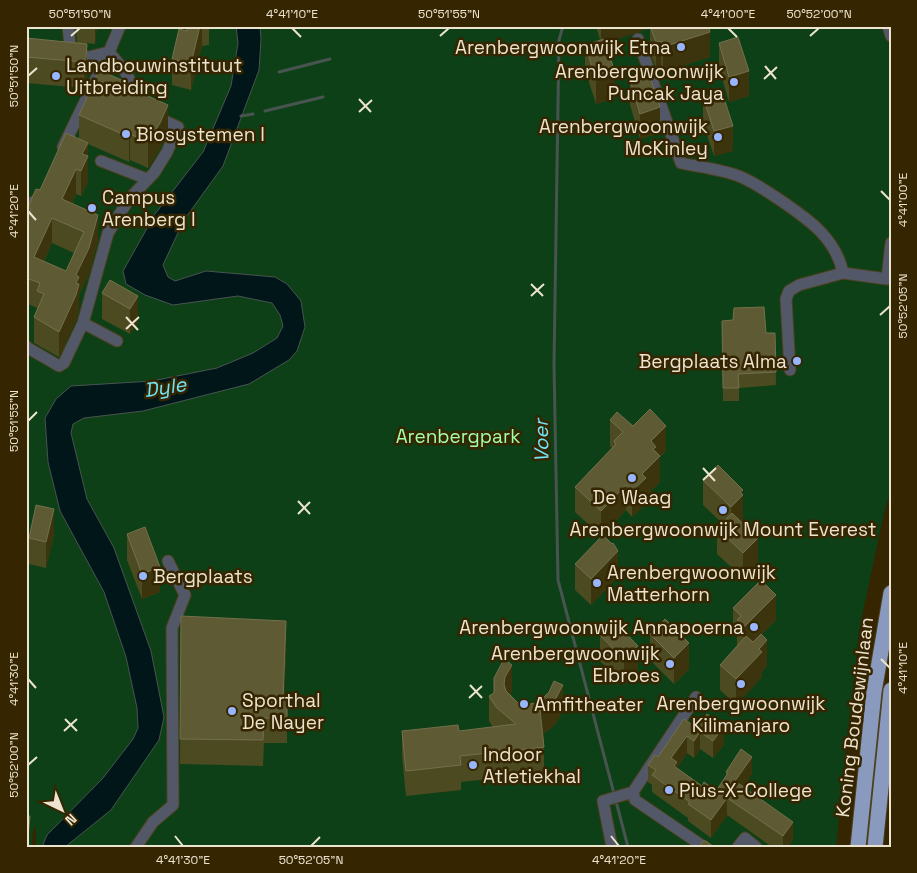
<svg xmlns="http://www.w3.org/2000/svg" width="917" height="873" font-family="'Space Grotesk',sans-serif">
	<style>
		.green { fill: #0d4017 }
		.water { fill: #011619; stroke: #485450 }
		.lines { fill: none; stroke-linecap: round; stroke-linejoin: round }
		.stream { stroke: #485450; stroke-width: 3 }
		.minor-casing { stroke: #4f401d; stroke-width: 13 }
		.highway-casing { stroke: #4f401d; stroke-width: 17 }
		.minor { stroke: #525868; stroke-width: 11 }
		.highway { stroke: #8a9abf; stroke-width: 15 }
		.wall { fill: #4c4a21; fill-rule: evenodd }
		.shaded-wall { fill: #3c340c }
		.building { fill: #5d5a34; stroke: #74704c; fill-rule: evenodd }
		.ticks { fill: none; stroke: #ede4cf; stroke-width: 2 }
		.poi-dot { fill: #97b6fd; stroke: #352500; stroke-width: 2 }
		.labels { text-anchor: middle; stroke-width: 5; stroke-linejoin: round; paint-order: stroke }
		.poi-label { font-size: 19px; fill: #ede4cf; stroke: #352500; text-anchor: start }
		.park-label { font-size: 19px; fill: #a1fea9; stroke: #352500 }
		.street-label { font-size: 19px; fill: #ede4cf; stroke: #352500 }
		.water-label { font-size: 20px; font-style: italic; fill: #6fe6f5; stroke: #352500 }
		.neatline { fill: none; stroke: #ede4cf; stroke-width: 2 }
		.ticks-label { font-size: 12px; text-anchor: middle; fill: #ede4cf }
	</style>
	<rect width="100%" height="100%" fill="#352500"/>
	<path class="green" d="M 26,26 L 891,26 L 891,489 L 884,513 L 859,631 L 836,847 L 36,847 L 36,825 L 33,832 L 32,847 L 26,847 Z"/>
	<path class="water" d="M 236,26 L 260,26 L 261,39 L 259,70 L 223,166 L 184,220 L 163,265 L 168,277 L 175,281 L 206,271 L 275,277 L 287,284 L 301,301 L 305,327 L 297,351 L 289,360 L 249,384 L 143,411 L 84,418 L 73,424 L 71,433 L 87,499 L 114,548 L 151,651 L 164,717 L 159,740 L 111,810 L 65,847 L 42,847 L 47,835 L 103,778 L 133,739 L 138,728 L 137,708 L 126,657 L 104,592 L 60,511 L 48,462 L 45,418 L 56,399 L 71,386 L 152,381 L 217,368 L 253,353 L 277,338 L 283,326 L 280,315 L 272,303 L 238,296 L 173,305 L 145,295 L 126,284 L 123,271 L 155,214 L 203,152 L 231,86 L 238,43 Z"/>
	<g class="lines">
		<path class="stream" d="M 563,26 L 559,40 L 554,364 L 558,580 L 628,847
			M 279,72 L 330,59
			M 265,111 L 323,97
			M 241,116 L 253,114"/>
		<defs>
			<path id="minor" d="M 68,26 L 71,55
				M 888,26 L 891,36
				M 638,39 L 681,163 C 699,167 725,170 741,177 C 755,183 768,192 780,200 C 808,219 836,238 843,273
				M 73,55 L 89,57 L 109,52 C 125,71 134,78 133,104
				M 63,147 L 109,52 L 120,26
				M 101,161 L 147,179
				M 26,206 L 39,199 L 40,195
				M 83,323 L 117,341
				M 26,346 L 28,348 L 59,366 L 64,363 L 83,323 L 108,233 L 129,199 L 154,173 L 167,152 L 178,127 L 156,117
				M 790,370 L 786,299 L 789,291 L 799,285 L 843,273 L 887,279 L 891,243
				M 633,792 L 635,800 L 704,847
				M 136,847 L 153,822 L 173,805 L 172,628 L 185,595 L 168,561
				M 612,847 L 603,801 L 633,792 L 696,697
				M 738,847 L 745,838 L 756,847"/>
			<path id="highway" d="M 858,847 L 874,692 L 891,593
				M 875,847 L 891,690"/>
		</defs>
		<use href="#minor" class="minor-casing"/>
		<use href="#highway" class="highway-casing"/>
		<use href="#minor" class="minor"/>
		<use href="#highway" class="highway"/>
	</g>
	<path class="wall" d="M 76,26 L 97,26 L 95,44 L 86,43 L 87,69 L 86,84 L 84,88 L 26,83 L 26,38 L 77,43 Z
		M 187,26 L 209,26 L 209,45 L 202,46 L 191,90 L 172,85 L 172,59 L 187,31 Z
		M 596,26 L 650,26 L 650,28 L 605,43 L 615,98 L 596,104 L 585,70 L 585,45 L 600,40 Z
		M 650,26 L 710,57 L 663,72 L 661,67 L 656,68 L 650,52 Z
		M 719,43 L 749,96 L 729,102 L 719,68 Z
		M 630,80 L 660,133 L 640,139 L 630,105 Z
		M 130,88 L 168,131 L 160,148 L 148,168 L 130,160 L 129,162 L 88,144 L 88,182 L 81,196 L 76,194 L 72,203 L 98,240 L 89,274 L 79,294 L 79,309 L 76,320 L 59,357 L 34,343 L 34,317 L 37,311 L 37,308 L 26,303 L 26,220 L 28,217 L 28,207 L 40,190 L 79,139 L 79,115 ZM 52,243 L 74,253 L 66,271 L 44,261 Z
		M 703,97 L 733,151 L 714,156 L 703,123 Z
		M 102,293 L 138,296 L 138,322 L 130,334 L 102,319 Z
		M 722,321 L 766,333 L 775,333 L 776,385 L 739,388 L 739,401 L 723,401 Z
		M 610,420 L 633,426 L 666,451 L 660,457 L 660,482 L 646,496 L 646,504 L 632,517 L 626,510 L 601,536 L 575,512 L 575,487 L 612,448 L 610,446 Z
		M 703,480 L 743,495 L 743,521 L 742,522 L 758,564 L 743,578 L 717,554 L 717,528 L 722,523 L 703,505 Z
		M 54,534 L 46,568 L 29,564 L 29,538 Z
		M 127,534 L 160,592 L 142,599 L 127,560 Z
		M 575,564 L 618,576 L 591,605 L 575,590 Z
		M 733,608 L 776,620 L 762,634 L 767,665 L 762,672 L 762,677 L 736,705 L 720,690 L 720,665 L 737,646 L 737,637 L 733,633 Z
		M 181,616 L 286,646 L 284,699 L 287,718 L 287,743 L 264,743 L 263,766 L 180,764 Z
		M 650,634 L 689,669 L 674,684 L 650,660 Z
		M 600,635 L 638,671 L 624,685 L 600,661 Z
		M 512,691 L 510,694 L 519,704 L 563,711 L 555,725 L 543,734 L 544,747 L 544,773 L 461,782 L 461,790 L 406,796 L 402,756 L 402,731 L 459,731 L 493,727 L 489,721 L 489,696 L 494,693 Z
		M 697,728 L 724,744 L 713,758 L 700,749 L 694,758 L 687,753 L 677,768 L 702,786 L 716,791 L 726,777 L 726,772 L 752,774 L 743,786 L 793,839 L 788,847 L 772,847 L 727,815 L 711,838 L 688,821 L 688,818 L 652,792 L 652,785 L 648,782 L 648,765 L 658,757 Z"/>
	<path class="shaded-wall" d="M 95,26 L 97,26 L 95,44 Z
		M 200,26 L 202,26 L 202,46 L 191,90 L 191,64 Z
		M 601,26 L 650,26 L 650,28 L 601,45 Z
		M 710,32 L 710,57 L 663,72 L 663,47 Z
		M 661,41 L 661,67 L 656,68 L 656,42 Z
		M 87,44 L 87,69 L 86,84 L 84,88 L 84,62 Z
		M 749,71 L 749,96 L 729,102 L 729,77 Z
		M 615,72 L 615,98 L 596,104 L 596,79 Z
		M 168,105 L 168,131 L 160,148 L 148,168 L 148,142 Z
		M 660,107 L 660,133 L 640,139 L 640,114 Z
		M 733,126 L 733,151 L 714,156 L 714,131 Z
		M 130,134 L 130,160 L 129,162 L 129,137 Z
		M 88,143 L 88,182 L 81,196 L 81,171 L 82,154 Z
		M 76,169 L 76,194 L 63,223 L 62,199 Z
		M 98,215 L 98,240 L 89,274 L 79,294 L 79,309 L 76,320 L 59,357 L 59,332 L 76,275 Z
		M 52,218 L 52,243 L 34,281 L 34,257 Z
		M 138,296 L 138,322 L 130,334 L 130,309 Z
		M 666,426 L 666,451 L 660,457 L 660,482 L 646,496 L 646,504 L 632,517 L 632,491 L 642,474 L 651,441 Z
		M 626,485 L 626,510 L 601,536 L 601,511 Z
		M 743,490 L 743,521 L 731,533 L 731,507 L 740,492 Z
		M 54,509 L 54,534 L 46,568 L 46,542 Z
		M 758,538 L 758,564 L 743,578 L 743,553 Z
		M 618,551 L 618,576 L 591,605 L 591,579 Z
		M 160,567 L 160,592 L 142,599 L 142,574 Z
		M 776,595 L 776,620 L 744,652 L 744,627 Z
		M 286,621 L 286,646 L 284,718 L 283,699 Z
		M 767,640 L 767,665 L 762,672 L 762,677 L 736,705 L 736,679 L 759,649 Z
		M 689,643 L 689,669 L 674,684 L 674,658 Z
		M 638,646 L 638,671 L 624,685 L 624,660 Z
		M 512,665 L 512,691 L 505,703 L 504,709 L 505,677 Z
		M 563,685 L 563,711 L 555,725 L 540,736 L 540,710 Z
		M 724,726 L 724,744 L 713,758 L 713,741 Z
		M 700,732 L 700,749 L 694,758 L 694,741 Z
		M 687,736 L 687,753 L 677,768 L 677,779 L 671,758 Z
		M 752,757 L 752,774 L 735,798 L 735,781 Z
		M 727,798 L 727,815 L 711,838 L 711,820 Z
		M 30,816 L 30,833 L 29,847 L 27,847 Z
		M 793,822 L 793,839 L 788,847 L 783,847 L 783,836 Z"/>
	<path class="building" d="M 187,26 L 200,26 L 191,64 L 172,59 L 179,29 L 187,31 Z
		M 650,26 L 708,26 L 710,32 L 663,47 L 661,41 L 656,42 Z
		M 738,37 L 749,71 L 729,77 L 719,43 Z
		M 26,38 L 87,44 L 86,58 L 84,62 L 26,57 Z
		M 604,39 L 615,72 L 596,79 L 585,45 Z
		M 99,70 L 126,82 L 130,88 L 168,105 L 160,123 L 148,142 L 130,134 L 129,137 L 79,115 Z
		M 649,74 L 660,107 L 640,114 L 630,80 Z
		M 722,92 L 733,126 L 714,131 L 703,97 Z
		M 66,133 L 88,143 L 82,154 L 88,156 L 81,171 L 76,169 L 62,199 L 98,215 L 89,248 L 76,275 L 79,277 L 76,283 L 79,284 L 76,295 L 59,332 L 34,317 L 44,294 L 37,291 L 40,283 L 26,278 L 26,220 L 31,209 L 28,207 L 36,189 L 40,190 ZM 52,218 L 84,232 L 66,271 L 34,257 Z
		M 110,280 L 138,296 L 130,309 L 102,293 Z
		M 764,307 L 766,333 L 775,333 L 776,372 L 738,374 L 739,388 L 723,388 L 722,321 L 733,320 L 734,308 Z
		M 650,409 L 666,426 L 651,441 L 656,447 L 653,449 L 660,456 L 642,474 L 646,478 L 632,491 L 626,485 L 601,511 L 575,487 L 616,444 L 614,441 L 623,432 L 610,420 L 617,412 L 633,426 Z
		M 718,465 L 743,490 L 740,492 L 743,495 L 731,507 L 703,480 Z
		M 36,505 L 54,509 L 46,542 L 29,538 Z
		M 732,513 L 758,538 L 743,553 L 717,528 Z
		M 145,527 L 160,567 L 142,574 L 127,534 Z
		M 603,535 L 612,544 L 613,543 L 618,551 L 591,579 L 575,564 Z
		M 761,580 L 776,595 L 744,627 L 737,620 L 741,616 L 733,608 Z
		M 181,616 L 286,621 L 283,699 L 287,699 L 287,718 L 264,718 L 263,740 L 180,739 Z
		M 665,619 L 689,643 L 674,658 L 650,634 Z
		M 614,621 L 638,646 L 624,660 L 600,635 Z
		M 761,634 L 767,640 L 759,649 L 762,652 L 736,679 L 720,665 L 746,636 L 753,642 Z
		M 504,659 L 512,665 L 505,677 L 504,684 L 506,691 L 519,704 L 526,705 L 539,702 L 549,692 L 554,681 L 563,685 L 555,700 L 540,710 L 544,747 L 460,756 L 461,765 L 406,771 L 402,731 L 458,725 L 459,731 L 516,724 L 496,707 L 489,696 L 494,693 L 494,678 Z
		M 707,714 L 724,726 L 713,741 L 700,732 L 694,741 L 687,736 L 671,758 L 677,762 L 674,766 L 702,786 L 704,782 L 716,791 L 728,773 L 726,772 L 741,749 L 752,757 L 735,781 L 793,822 L 783,836 L 727,798 L 711,820 L 688,804 L 690,802 L 652,775 L 656,770 L 648,765 L 655,755 L 658,757 L 684,719 L 697,728 Z
		M 26,816 L 30,816 L 27,847 L 26,847 Z
		M 703,841 L 706,841 L 714,847 L 699,847 Z"/>
	<path class="ticks" d="M 292,28 L 301,37M 728,28 L 737,37M 71,36 L 80,28M 440,36 L 449,28M 810,36 L 819,28M 765,66 L 776,79M 28,76 L 37,68M 764,79 L 777,67M 359,99 L 371,112M 359,112 L 372,100M 881,191 L 890,200M 28,211 L 36,220M 531,284 L 543,296M 531,296 L 544,284M 880,315 L 890,306M 126,317 L 138,330M 126,329 L 139,317M 28,421 L 37,412M 703,468 L 715,481M 703,480 L 716,468M 298,501 L 310,514M 298,514 L 310,502M 881,659 L 890,668M 28,679 L 36,688M 470,685 L 482,698M 469,698 L 482,686M 65,719 L 77,731M 64,731 L 77,719M 28,765 L 37,757M 175,836 L 183,846M 611,836 L 619,846M 311,846 L 320,837"/>
	<g class="poi-dot">
		<circle cx="681" cy="47" r="5"/>
		<circle cx="56" cy="76" r="5"/>
		<circle cx="734" cy="82" r="5"/>
		<circle cx="126" cy="134" r="5"/>
		<circle cx="718" cy="137" r="5"/>
		<circle cx="92" cy="208" r="5"/>
		<circle cx="797" cy="361" r="5"/>
		<circle cx="632" cy="478" r="5"/>
		<circle cx="723" cy="510" r="5"/>
		<circle cx="143" cy="576" r="5"/>
		<circle cx="597" cy="583" r="5"/>
		<circle cx="754" cy="627" r="5"/>
		<circle cx="670" cy="664" r="5"/>
		<circle cx="741" cy="684" r="5"/>
		<circle cx="524" cy="704" r="5"/>
		<circle cx="232" cy="711" r="5"/>
		<circle cx="473" cy="765" r="5"/>
		<circle cx="669" cy="790" r="5"/>
	</g>
	<g class="labels">
		<g class="poi-label">
			<text x="671" y="54" text-anchor="end">Arenbergwoonwijk Etna</text>
			<text x="66" y="72">Landbouwinstituut<tspan x="66" dy="22">Uitbreiding</tspan></text>
			<text x="724" y="78" text-anchor="end">Arenbergwoonwijk<tspan x="724" dy="22">Puncak Jaya</tspan></text>
			<text x="708" y="133" text-anchor="end">Arenbergwoonwijk<tspan x="708" dy="22">McKinley</tspan></text>
			<text x="136" y="141">Biosystemen I</text>
			<text x="102" y="204">Campus<tspan x="102" dy="22">Arenberg I</tspan></text>
			<text x="787" y="368" text-anchor="end">Bergplaats Alma</text>
			<text x="632" y="504" text-anchor="middle">De Waag</text>
			<text x="723" y="536" text-anchor="middle">Arenbergwoonwijk Mount Everest</text>
			<text x="607" y="579">Arenbergwoonwijk<tspan x="607" dy="22">Matterhorn</tspan></text>
			<text x="153" y="583">Bergplaats</text>
			<text x="744" y="634" text-anchor="end">Arenbergwoonwijk Annapoerna</text>
			<text x="660" y="660" text-anchor="end">Arenbergwoonwijk<tspan x="660" dy="22">Elbroes</tspan></text>
			<text x="242" y="707">Sporthal<tspan x="242" dy="22">De Nayer</tspan></text>
			<text x="741" y="710" text-anchor="middle">Arenbergwoonwijk<tspan x="741" dy="22">Kilimanjaro</tspan></text>
			<text x="534" y="711">Amfitheater</text>
			<text x="483" y="761">Indoor<tspan x="483" dy="22">Atletiekhal</tspan></text>
			<text x="679" y="797">Pius-X-College</text>
		</g>
		<g class="park-label">
			<text x="458" y="443">Arenbergpark</text>
		</g>
		<g class="street-label">
			<text transform="translate(854 717) rotate(-83)" y="7">Koning Boudewijnlaan</text>
		</g>
		<g class="water-label">
			<text transform="translate(165 387) rotate(-9)" y="7">Dyle</text>
			<text transform="translate(541 441) rotate(-91)" y="7">Voer</text>
		</g>
	</g>
	<rect width="917" height="873" fill="none" stroke="#352500" stroke-width="55"/>
	<g transform="translate(62 810) rotate(137)" stroke="#352500" stroke-width="4" paint-order="stroke">
	<path d="M0-4L9 19L0 12L-9 19Z" fill="#ede4cf"/>
	<text y="-8" font-size="14" font-weight="bold" text-anchor="middle" fill="#ede4cf">N</text>
	</g>
	<rect x="28" y="28" width="862" height="818" class="neatline"/>
	<g class="ticks-label">
		<text x="80" y="18">50°51'50"N</text>
		<text x="292" y="18">4°41'10"E</text>
		<text x="449" y="18">50°51'55"N</text>
		<text x="728" y="18">4°41'00"E</text>
		<text x="819" y="18">50°52'00"N</text>
		<text transform="translate(14 76) rotate(-90)" y="4">50°51'50"N</text>
		<text transform="translate(903 200) rotate(-90)" y="4">4°41'00"E</text>
		<text transform="translate(14 211) rotate(-90)" y="4">4°41'20"E</text>
		<text transform="translate(903 306) rotate(-90)" y="4">50°52'05"N</text>
		<text transform="translate(14 421) rotate(-90)" y="4">50°51'55"N</text>
		<text transform="translate(903 668) rotate(-90)" y="4">4°41'10"E</text>
		<text transform="translate(14 679) rotate(-90)" y="4">4°41'30"E</text>
		<text transform="translate(14 765) rotate(-90)" y="4">50°52'00"N</text>
		<text x="183" y="864">4°41'30"E</text>
		<text x="311" y="864">50°52'05"N</text>
		<text x="619" y="864">4°41'20"E</text>
	</g>
</svg>
